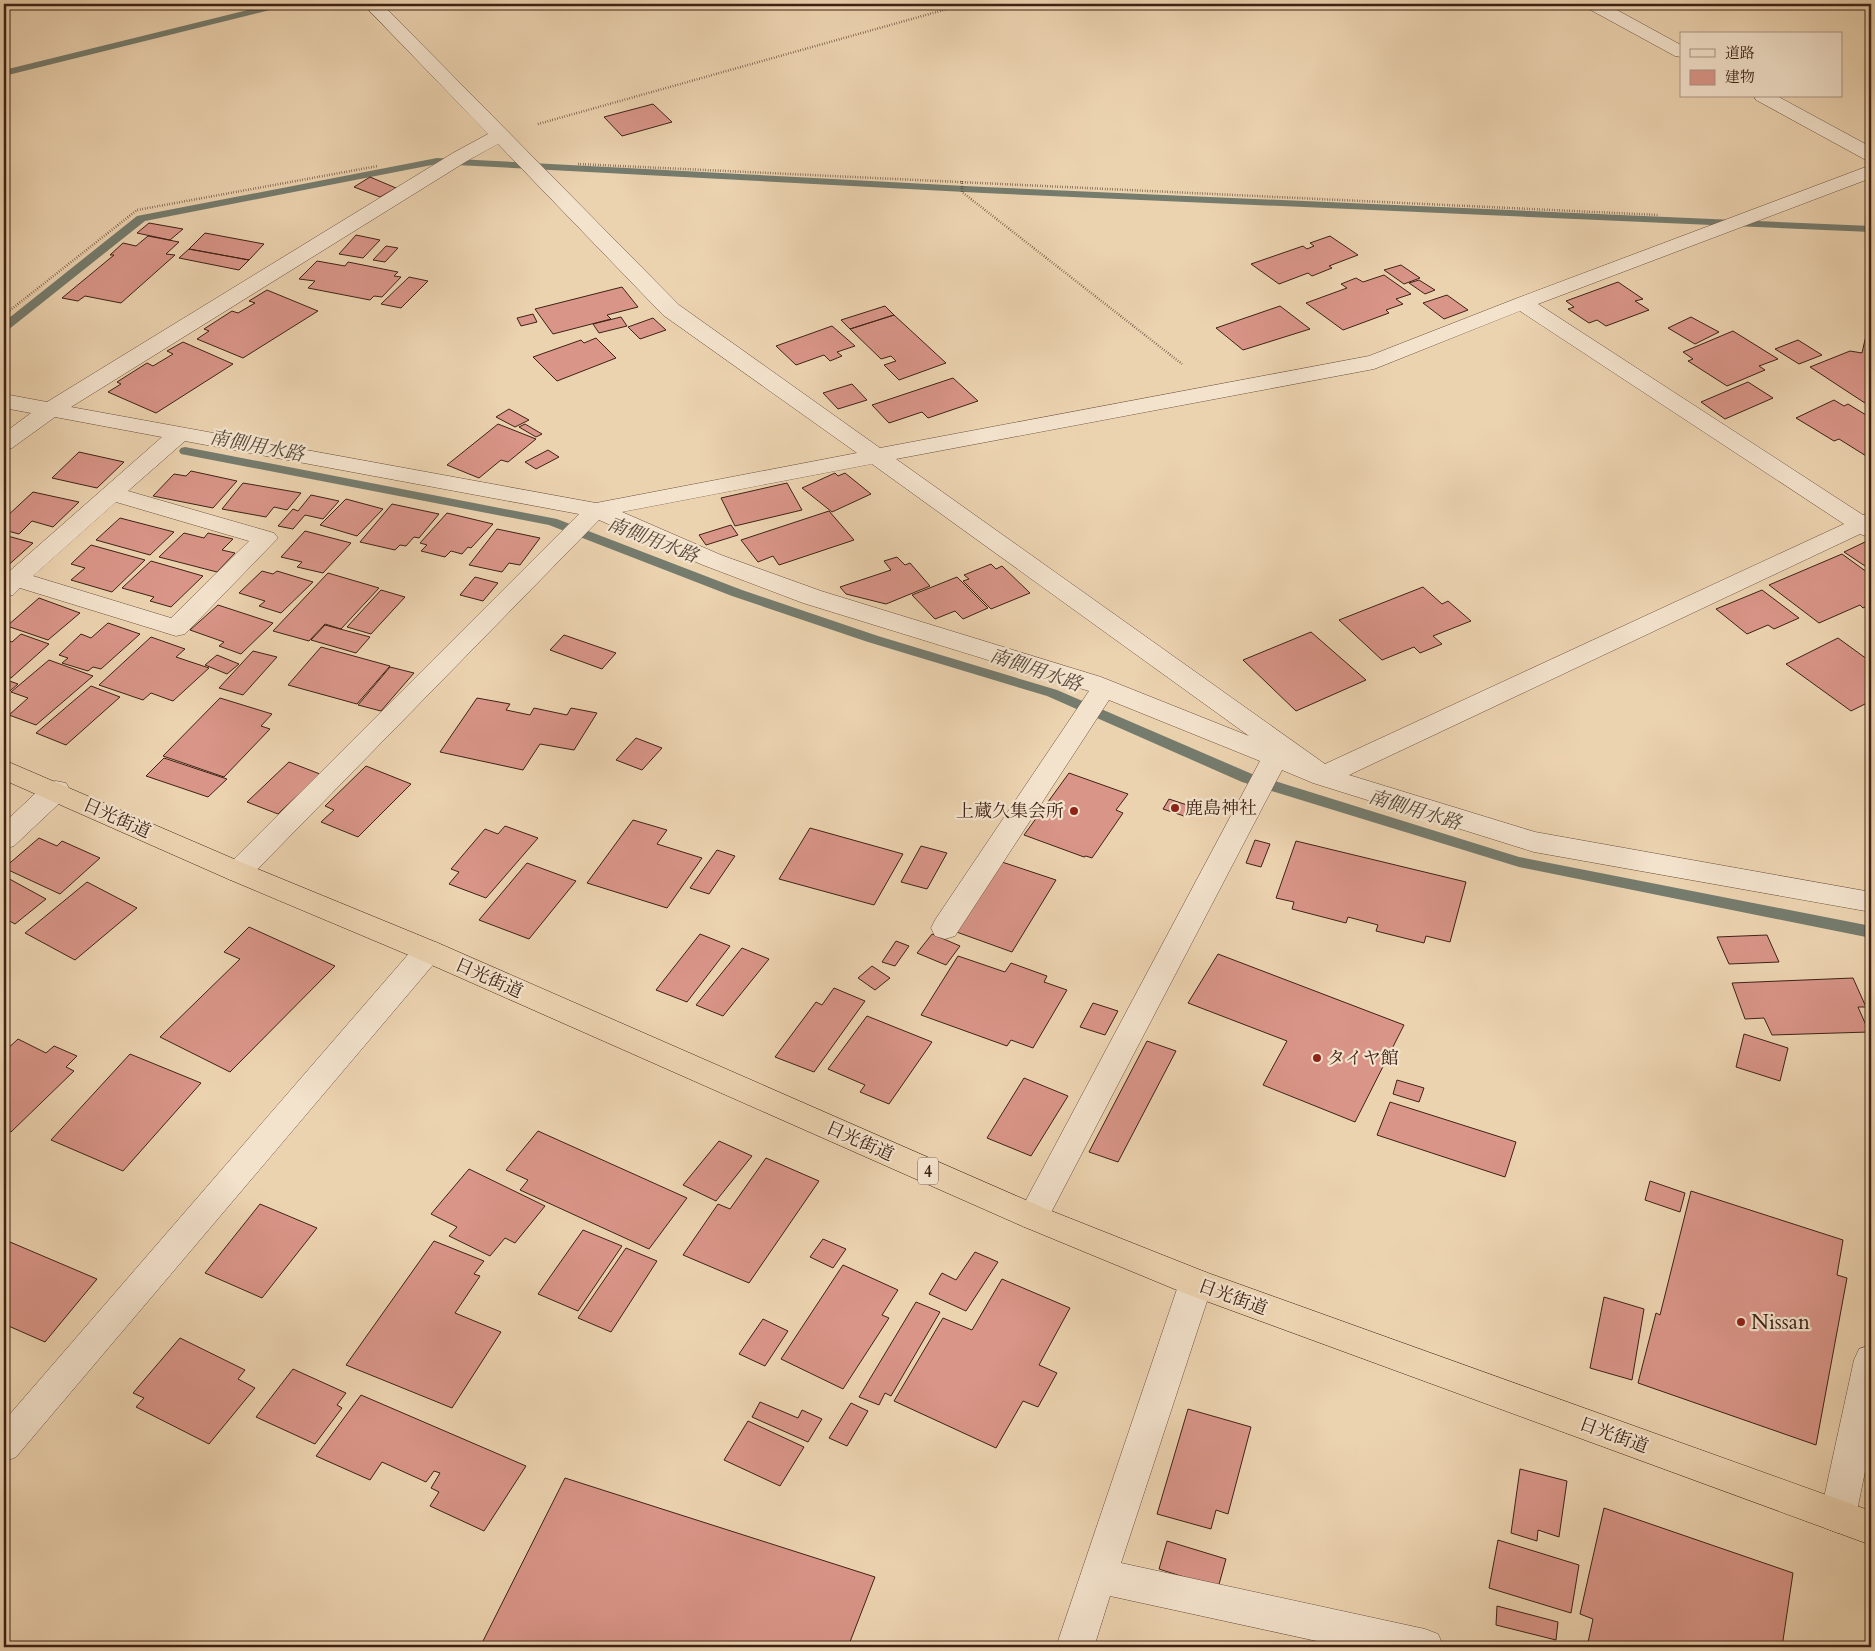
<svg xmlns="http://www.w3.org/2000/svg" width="1875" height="1651" font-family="Cardo,'Noto Serif JP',serif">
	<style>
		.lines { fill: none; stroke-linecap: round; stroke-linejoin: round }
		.stream { fill: #757c6e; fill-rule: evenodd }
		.building { fill: #d99588; stroke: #3e2215 }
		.minor-casing { stroke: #6a4e3c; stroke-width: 1 }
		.highway-casing { stroke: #3e2215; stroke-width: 1 }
		.path { stroke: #3e2215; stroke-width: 2.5; stroke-dasharray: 0.5 2; stroke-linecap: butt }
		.minor { fill: #f3e2cc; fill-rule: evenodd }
		.highway { fill: #ecd3b0; fill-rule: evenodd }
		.poi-dot { fill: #8f2418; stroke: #f3e2cc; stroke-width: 2 }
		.labels { text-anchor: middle; stroke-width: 4.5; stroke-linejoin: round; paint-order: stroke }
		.shield { fill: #f3e2cc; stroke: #745c4c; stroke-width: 1 }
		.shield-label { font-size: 16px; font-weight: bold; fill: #3e2215 }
		.poi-label { font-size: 18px; fill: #3e2215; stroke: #f3e2cc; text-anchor: start }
		.street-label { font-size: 18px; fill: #3e2215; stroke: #f3e2cc }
		.water-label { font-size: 19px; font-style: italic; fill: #55483a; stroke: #f3e2cc }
		.near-poi-label { font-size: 21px; fill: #3e2215; stroke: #f3e2cc; text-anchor: start }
	</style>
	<rect width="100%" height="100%" fill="#ecd3b0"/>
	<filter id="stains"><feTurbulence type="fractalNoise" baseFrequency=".004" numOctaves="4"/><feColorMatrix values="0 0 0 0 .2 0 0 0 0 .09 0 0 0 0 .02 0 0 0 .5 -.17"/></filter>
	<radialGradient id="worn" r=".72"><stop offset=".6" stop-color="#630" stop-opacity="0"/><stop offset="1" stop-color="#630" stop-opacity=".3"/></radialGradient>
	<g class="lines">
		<path class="stream" d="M 272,4 L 288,4 L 286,6 L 4,76 L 4,70 Z
			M 437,158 L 984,187 L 1871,226 L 1871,232 L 984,193 L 437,164 L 145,221 L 8,330 L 4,331 L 4,322 L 137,216 Z
			M 185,447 L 557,519 L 742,590 L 878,636 L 1057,690 L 1252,774 L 1519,857 L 1871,926 L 1871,938 L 1519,867 L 1242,782 L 1047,696 L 868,642 L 732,596 L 549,525 L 181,454 L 179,451 L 181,448 Z"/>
	</g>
	<path class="building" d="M 653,104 L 672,122 L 622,136 L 604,117 Z
		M 370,177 L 396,188 L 380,197 L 354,187 Z
		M 149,223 L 183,229 L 170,240 L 137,233 Z
		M 205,233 L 264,244 L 249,260 L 189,249 Z
		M 356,235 L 380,240 L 363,258 L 339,254 Z
		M 148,236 L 179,242 L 166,254 L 175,255 L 121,303 L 85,296 L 78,301 L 62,298 L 114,255 L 110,255 L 123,243 L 136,246 Z
		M 1330,236 L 1358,255 L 1329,266 L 1332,268 L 1312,276 L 1308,273 L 1279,284 L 1251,264 L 1303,246 L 1307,249 L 1314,246 L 1310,243 Z
		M 386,246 L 398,248 L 385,262 L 373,260 Z
		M 189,249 L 249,260 L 239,270 L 179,258 Z
		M 317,261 L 345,266 L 348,262 L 398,272 L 394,276 L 401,277 L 382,297 L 374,296 L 370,300 L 308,288 L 315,281 L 299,279 Z
		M 1401,265 L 1420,278 L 1404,284 L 1384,270 Z
		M 1384,275 L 1411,294 L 1396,299 L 1403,304 L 1386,310 L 1389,313 L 1343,330 L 1306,303 L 1347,288 L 1341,284 L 1356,278 L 1363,282 Z
		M 409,277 L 428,281 L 401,308 L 381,304 Z
		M 1419,280 L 1435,290 L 1425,294 L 1409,283 Z
		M 1618,282 L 1643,299 L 1635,301 L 1649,310 L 1606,326 L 1597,320 L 1589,323 L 1568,309 L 1574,307 L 1566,301 Z
		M 622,287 L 638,307 L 607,315 L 611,319 L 553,334 L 535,309 Z
		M 267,290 L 318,311 L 243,358 L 197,339 L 209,331 L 204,329 L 232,311 L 238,313 L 255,303 L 249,301 Z
		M 1447,295 L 1468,310 L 1444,319 L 1423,303 Z
		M 885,306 L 894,315 L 850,329 L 841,320 Z
		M 1280,306 L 1310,329 L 1243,350 L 1216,328 Z
		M 533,314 L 537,322 L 521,326 L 517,318 Z
		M 894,315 L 946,363 L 899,380 L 884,365 L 896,361 L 891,356 L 881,359 L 850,329 Z
		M 621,317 L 627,326 L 599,333 L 593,324 Z
		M 1691,317 L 1719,332 L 1695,344 L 1668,328 Z
		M 653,318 L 666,330 L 640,339 L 628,327 Z
		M 832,326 L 855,346 L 837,352 L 842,356 L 830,361 L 824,355 L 796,365 L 776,346 Z
		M 1733,331 L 1778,359 L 1759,366 L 1765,370 L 1727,386 L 1688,361 L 1693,359 L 1683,352 Z
		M 1867,331 L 1871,332 L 1871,407 L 1810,367 L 1850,351 L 1862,353 Z
		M 596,338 L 616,358 L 557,381 L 533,357 L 581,340 L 584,343 Z
		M 1798,340 L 1822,355 L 1799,364 L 1775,349 Z
		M 183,342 L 233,364 L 156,413 L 108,392 L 121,384 L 117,382 L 147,363 L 153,366 L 173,354 L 167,351 Z
		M 953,378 L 978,401 L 928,418 L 922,412 L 889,423 L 872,405 Z
		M 1748,382 L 1773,398 L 1725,419 L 1701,402 Z
		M 852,384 L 867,400 L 838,409 L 823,393 Z
		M 1834,400 L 1844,406 L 1848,404 L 1871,418 L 1871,459 L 1839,439 L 1834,441 L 1796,418 Z
		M 509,409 L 529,420 L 515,427 L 496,417 Z
		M 498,424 L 536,439 L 508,462 L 501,460 L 479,478 L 447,465 Z
		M 525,424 L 542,434 L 536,437 L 519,427 Z
		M 548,450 L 559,457 L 536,469 L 525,462 Z
		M 79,452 L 124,462 L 97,488 L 52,478 Z
		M 191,471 L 237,481 L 213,508 L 153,496 L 174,474 L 186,476 Z
		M 835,473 L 838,476 L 845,473 L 871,494 L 832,512 L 802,488 Z
		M 243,483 L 301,493 L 287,510 L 274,507 L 266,517 L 222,509 Z
		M 787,483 L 802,510 L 735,526 L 721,498 Z
		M 33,492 L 79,502 L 53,527 L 32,521 L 19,534 L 4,530 L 4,519 Z
		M 311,495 L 339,501 L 323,519 L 305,515 L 293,529 L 278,526 L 293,509 L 298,511 Z
		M 346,499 L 383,509 L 357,536 L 320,525 Z
		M 392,504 L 439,514 L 419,538 L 414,537 L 406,546 L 400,545 L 395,550 L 360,542 Z
		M 829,511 L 854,540 L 779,565 L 773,556 L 758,562 L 741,540 Z
		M 447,513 L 493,524 L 471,548 L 468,547 L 462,554 L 451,551 L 445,557 L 421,551 L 427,545 L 420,543 Z
		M 120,518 L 174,532 L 150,555 L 96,540 Z
		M 731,525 L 738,535 L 706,545 L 699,535 Z
		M 497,529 L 540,538 L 520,565 L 509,563 L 502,572 L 469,565 Z
		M 305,531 L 351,543 L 323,573 L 297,567 L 302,562 L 281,557 Z
		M 184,533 L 204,538 L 208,533 L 233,539 L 222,550 L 235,553 L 217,572 L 159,557 Z
		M 4,535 L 33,543 L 4,569 Z
		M 1865,542 L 1871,546 L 1871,570 L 1844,552 Z
		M 91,545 L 145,560 L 112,592 L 71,580 L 85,568 L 71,564 Z
		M 1842,554 L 1871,575 L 1871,604 L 1863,608 L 1860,605 L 1819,623 L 1769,585 Z
		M 897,557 L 905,565 L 910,563 L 930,586 L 886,604 L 846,594 L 840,587 L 891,570 L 884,561 Z
		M 151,561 L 203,576 L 171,607 L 150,601 L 154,597 L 122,588 Z
		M 991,564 L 996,569 L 1002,566 L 1030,593 L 991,609 L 963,581 L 969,579 L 964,575 Z
		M 262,571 L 273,574 L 277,571 L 313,582 L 281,613 L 259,606 L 265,601 L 239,593 Z
		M 328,573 L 379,588 L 341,629 L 325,624 L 309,641 L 273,631 Z
		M 475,577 L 498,583 L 483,601 L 460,595 Z
		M 957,577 L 988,608 L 963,619 L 955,611 L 935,619 L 912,595 Z
		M 1423,587 L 1442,604 L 1448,601 L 1471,621 L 1433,636 L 1442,644 L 1420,653 L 1414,647 L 1382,660 L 1339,620 Z
		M 381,590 L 405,597 L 371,634 L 347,627 Z
		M 1762,590 L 1799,618 L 1774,629 L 1768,625 L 1747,634 L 1716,609 Z
		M 39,598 L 80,613 L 48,640 L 7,626 Z
		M 218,605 L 273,623 L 241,654 L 219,646 L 224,642 L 190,630 Z
		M 108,623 L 140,634 L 101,669 L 93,667 L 88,671 L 62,663 L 68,658 L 59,655 L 81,634 L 91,638 Z
		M 325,625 L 370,637 L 356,653 L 311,640 Z
		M 1311,632 L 1366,680 L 1296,711 L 1243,660 Z
		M 21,634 L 49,644 L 11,678 L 4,676 L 4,639 L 12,642 Z
		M 564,635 L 616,653 L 602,669 L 550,650 Z
		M 151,637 L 185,649 L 176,657 L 209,668 L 173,701 L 151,693 L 143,700 L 99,685 Z
		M 1838,638 L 1871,662 L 1871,701 L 1851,711 L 1786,664 Z
		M 321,647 L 390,666 L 357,704 L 288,685 Z
		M 253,651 L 277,657 L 243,695 L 219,688 Z
		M 217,655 L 239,664 L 227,674 L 205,665 Z
		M 49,660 L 93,676 L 36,725 L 9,715 L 28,698 L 11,692 Z
		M 390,667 L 414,673 L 381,711 L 358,705 Z
		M 4,679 L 18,684 L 4,696 Z
		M 91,686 L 120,697 L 66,745 L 36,733 Z
		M 220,698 L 272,714 L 261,726 L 270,729 L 224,777 L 163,756 Z
		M 477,698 L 510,704 L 506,710 L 530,715 L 534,708 L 567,715 L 571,708 L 597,713 L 574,750 L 540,744 L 523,770 L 440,752 Z
		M 636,738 L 662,748 L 642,770 L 616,760 Z
		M 164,758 L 227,779 L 208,797 L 146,776 Z
		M 289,762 L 320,774 L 278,814 L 247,802 Z
		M 366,766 L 411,784 L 358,837 L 321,822 L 334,810 L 325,806 Z
		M 1069,773 L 1128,794 L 1116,810 L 1123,813 L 1092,858 L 1086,856 L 1084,857 L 1024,835 Z
		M 1169,799 L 1190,806 L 1184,816 L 1163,809 Z
		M 633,820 L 667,830 L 657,844 L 702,858 L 667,908 L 587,883 Z
		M 505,826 L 538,838 L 486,898 L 449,884 L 459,872 L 451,869 L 485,829 L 498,834 Z
		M 810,828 L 903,854 L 874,905 L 779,879 Z
		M 39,838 L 57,846 L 62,841 L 100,858 L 60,894 L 4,868 Z
		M 1255,840 L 1270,844 L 1261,867 L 1246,863 Z
		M 1296,841 L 1466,882 L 1450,942 L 1426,936 L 1424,943 L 1376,931 L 1378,925 L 1348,917 L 1346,923 L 1292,909 L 1294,902 L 1276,898 Z
		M 921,846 L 947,853 L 927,889 L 901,882 Z
		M 717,850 L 735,856 L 709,894 L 690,888 Z
		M 996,860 L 1056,880 L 1012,952 L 951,930 Z
		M 527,863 L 576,881 L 529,939 L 479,920 Z
		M 4,876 L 46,899 L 15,924 L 4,918 Z
		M 87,882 L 137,908 L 75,960 L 25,933 Z
		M 249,927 L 335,966 L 230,1072 L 160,1037 L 240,959 L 224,952 Z
		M 700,934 L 730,946 L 687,1002 L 656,990 Z
		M 932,934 L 960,946 L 946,965 L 917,953 Z
		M 1767,935 L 1779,962 L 1729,964 L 1717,937 Z
		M 896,941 L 909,946 L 895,966 L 882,962 Z
		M 742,948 L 769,959 L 723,1016 L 696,1005 Z
		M 1218,954 L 1404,1025 L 1355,1122 L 1263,1085 L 1287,1041 L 1188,1003 Z
		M 958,956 L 1005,972 L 1011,963 L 1047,976 L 1044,982 L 1067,990 L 1033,1048 L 1011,1040 L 1007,1046 L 921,1015 Z
		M 872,966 L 890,978 L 875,990 L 858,978 Z
		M 1853,978 L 1866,1007 L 1858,1007 L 1869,1032 L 1772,1035 L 1764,1018 L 1745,1019 L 1732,983 Z
		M 834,988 L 865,1001 L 814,1072 L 775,1057 L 816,1002 L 822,1005 Z
		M 1093,1003 L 1118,1011 L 1105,1035 L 1080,1027 Z
		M 867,1016 L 932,1042 L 889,1104 L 860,1092 L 865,1085 L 828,1069 Z
		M 1744,1034 L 1788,1048 L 1780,1081 L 1736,1067 Z
		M 18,1039 L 46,1053 L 54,1046 L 77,1056 L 66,1067 L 74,1071 L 11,1132 L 4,1128 L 4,1052 Z
		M 1147,1041 L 1176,1051 L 1118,1162 L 1089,1152 Z
		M 130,1054 L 201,1083 L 123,1171 L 51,1140 Z
		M 1024,1078 L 1068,1096 L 1031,1156 L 987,1138 Z
		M 1397,1080 L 1424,1088 L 1419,1102 L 1393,1094 Z
		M 1390,1102 L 1516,1142 L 1505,1177 L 1377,1135 Z
		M 538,1131 L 687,1198 L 649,1249 L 520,1190 L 528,1180 L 506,1170 Z
		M 719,1141 L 752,1156 L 716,1201 L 683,1185 Z
		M 766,1158 L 819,1181 L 749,1283 L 683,1255 L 718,1204 L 730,1209 Z
		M 469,1169 L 545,1206 L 515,1243 L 505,1238 L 490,1256 L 449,1236 L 457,1227 L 431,1214 Z
		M 1650,1181 L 1685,1193 L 1680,1212 L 1645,1200 Z
		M 1691,1191 L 1843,1240 L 1837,1275 L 1847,1278 L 1816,1445 L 1638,1383 L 1656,1313 L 1660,1315 Z
		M 260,1204 L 317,1228 L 262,1298 L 205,1273 Z
		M 583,1230 L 622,1246 L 578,1311 L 538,1294 Z
		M 823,1239 L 846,1249 L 833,1268 L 810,1257 Z
		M 434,1241 L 484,1261 L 474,1274 L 480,1276 L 455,1313 L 501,1332 L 452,1408 L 346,1365 Z
		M 10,1242 L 97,1279 L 45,1342 L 4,1324 L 4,1249 Z
		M 626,1248 L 657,1261 L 611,1332 L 578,1318 Z
		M 975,1252 L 998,1262 L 966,1311 L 929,1294 L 942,1273 L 956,1280 Z
		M 843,1265 L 898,1290 L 882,1315 L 889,1318 L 843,1389 L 781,1359 Z
		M 1002,1279 L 1070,1308 L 1039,1365 L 1057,1373 L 1038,1407 L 1023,1401 L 996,1448 L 894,1401 L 943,1318 L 972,1330 Z
		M 1604,1297 L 1644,1309 L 1632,1380 L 1590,1368 Z
		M 916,1302 L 940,1312 L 891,1396 L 885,1393 L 879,1405 L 859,1397 Z
		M 763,1319 L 788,1331 L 765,1366 L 739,1354 Z
		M 180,1338 L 245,1370 L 238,1379 L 255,1388 L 209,1444 L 136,1407 L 144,1398 L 133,1393 Z
		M 293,1369 L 346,1393 L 337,1405 L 342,1408 L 315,1444 L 256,1417 Z
		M 361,1395 L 526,1466 L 484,1531 L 430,1506 L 439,1492 L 431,1488 L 440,1473 L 434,1471 L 426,1482 L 382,1462 L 370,1480 L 316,1456 Z
		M 760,1402 L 798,1418 L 802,1410 L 822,1419 L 808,1442 L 752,1417 Z
		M 851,1403 L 868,1411 L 847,1446 L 829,1438 Z
		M 1188,1409 L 1251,1427 L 1228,1514 L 1216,1510 L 1211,1529 L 1157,1514 Z
		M 748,1421 L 804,1447 L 780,1486 L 724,1460 Z
		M 1520,1469 L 1567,1481 L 1559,1537 L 1538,1530 L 1537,1541 L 1511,1533 Z
		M 565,1478 L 875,1577 L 848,1647 L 480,1647 Z
		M 1604,1508 L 1793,1573 L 1782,1647 L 1587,1647 L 1593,1619 L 1580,1614 Z
		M 1498,1540 L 1579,1565 L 1571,1613 L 1489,1588 Z
		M 1167,1541 L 1226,1559 L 1218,1588 L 1159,1569 Z
		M 1497,1606 L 1558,1622 L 1556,1640 L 1496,1625 Z"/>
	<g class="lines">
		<defs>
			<path id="minor" d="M 363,4 L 382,4 L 679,305 L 880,448 L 1369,356 L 1515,299 L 1871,165 L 1871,178 L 1538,304 L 1863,515 L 1871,513 L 1871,538 L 1860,534 L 1349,775 L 1535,832 L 1871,892 L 1871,912 L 1534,852 L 1313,783 L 1282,770 L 1044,1226 L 1033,1230 L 1022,1226 L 1017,1217 L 1260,761 L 1109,700 L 955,936 L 945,939 L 935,936 L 931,928 L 935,920 L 1089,691 L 803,603 L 703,565 L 599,520 L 248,879 L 238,882 L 228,879 L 224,872 L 228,865 L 579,514 L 185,441 L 128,491 L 274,533 L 278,538 L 185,634 L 176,636 L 20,588 L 13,595 L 4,597 L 4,576 L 162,437 L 55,417 L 12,448 L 4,450 L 4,433 L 31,413 L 4,408 L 4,394 L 47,402 L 453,153 L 488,134 ZM 498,144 L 663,315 L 857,453 L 596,503 L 71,407 L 467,161 ZM 1520,311 L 1844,524 L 1325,764 L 896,459 L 1374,369 ZM 872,464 L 1249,736 L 1101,677 L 821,591 L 721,555 L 622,512 ZM 116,502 L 249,541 L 171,618 L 33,576 Z
				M 1584,4 L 1606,4 L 1681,45 L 1681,57 L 1675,56 L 1587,8 Z
				M 1754,96 L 1777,96 L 1871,147 L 1871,161 L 1864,159 L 1756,100 Z
				M 56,781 L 66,783 L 70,790 L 66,797 L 14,846 L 4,849 L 4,823 L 46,783 Z
				M 428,940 L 438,943 L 443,951 L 438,959 L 16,1457 L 4,1462 L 4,1421 L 418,943 Z
				M 1196,1269 L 1208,1273 L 1213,1283 L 1121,1563 L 1425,1629 L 1438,1634 L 1444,1647 L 1344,1647 L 1110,1596 L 1094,1647 L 1056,1647 L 1179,1283 L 1184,1273 Z
				M 1871,1345 L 1871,1442 L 1856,1516 L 1851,1528 L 1838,1533 L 1825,1528 L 1820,1516 L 1854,1360 L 1859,1349 Z"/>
			<path id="highway" d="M 4,760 L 248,865 L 438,943 L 1044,1208 L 1208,1273 L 1871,1511 L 1871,1545 L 1184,1293 L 1022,1226 L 418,959 L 228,879 L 4,780 Z"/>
		</defs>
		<use href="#minor" class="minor-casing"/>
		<use href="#highway" class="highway-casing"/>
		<path class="path" d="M 538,124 L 965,4
			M 578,164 L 1658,215
			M 962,181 L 962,192 L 1182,364
			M 4,315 L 137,210 L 378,166"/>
		<use href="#minor" class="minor"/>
		<use href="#highway" class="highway"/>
	</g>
	<g class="poi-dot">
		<circle cx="1175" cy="808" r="5"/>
		<circle cx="1074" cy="811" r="5"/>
		<circle cx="1317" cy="1058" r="5"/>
		<circle cx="1741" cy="1322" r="5"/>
	</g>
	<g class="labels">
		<rect class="shield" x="918" y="1157.5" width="20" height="27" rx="4"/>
		<g class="shield-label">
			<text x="928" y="1177">4</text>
		</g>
		<g class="poi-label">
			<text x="1185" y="814">鹿島神社</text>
			<text x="1064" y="817" text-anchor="end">上蔵久集会所</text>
			<text x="1327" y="1064">タイヤ館</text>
		</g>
		<g class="street-label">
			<text transform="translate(117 818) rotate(24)" y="6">日光街道</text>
			<text transform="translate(489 978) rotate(24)" y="6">日光街道</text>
			<text transform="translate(860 1141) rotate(24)" y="6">日光街道</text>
			<text transform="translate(1233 1297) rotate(20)" y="6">日光街道</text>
			<text transform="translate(1614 1435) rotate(20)" y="6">日光街道</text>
		</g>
		<g class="water-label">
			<text transform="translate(257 445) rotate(11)" y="7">南側用水路</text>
			<text transform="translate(653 539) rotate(21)" y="7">南側用水路</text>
			<text transform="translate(1036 669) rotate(19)" y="7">南側用水路</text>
			<text transform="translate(1415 809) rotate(17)" y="7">南側用水路</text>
		</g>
		<g class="near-poi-label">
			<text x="1751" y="1329">Nissan</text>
		</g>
	</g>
	<rect width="1875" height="1651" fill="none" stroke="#ecd3b0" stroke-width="20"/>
	<rect x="5" y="5" width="1865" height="1641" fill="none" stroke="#3e2215" stroke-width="2.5"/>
	<rect x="10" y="10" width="1855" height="1631" fill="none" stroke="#3e2215"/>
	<rect x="1680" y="32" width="162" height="65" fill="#f3e2cc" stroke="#ab9583"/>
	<rect x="1690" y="49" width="25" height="8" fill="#f3e2cc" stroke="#ab9583"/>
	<text x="1725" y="58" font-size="15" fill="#3e2215">道路</text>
	<rect x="1690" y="70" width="25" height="15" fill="#d99588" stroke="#ab9583"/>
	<text x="1725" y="82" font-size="15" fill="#3e2215">建物</text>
	<rect width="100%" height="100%" filter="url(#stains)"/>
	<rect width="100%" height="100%" fill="url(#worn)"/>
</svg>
